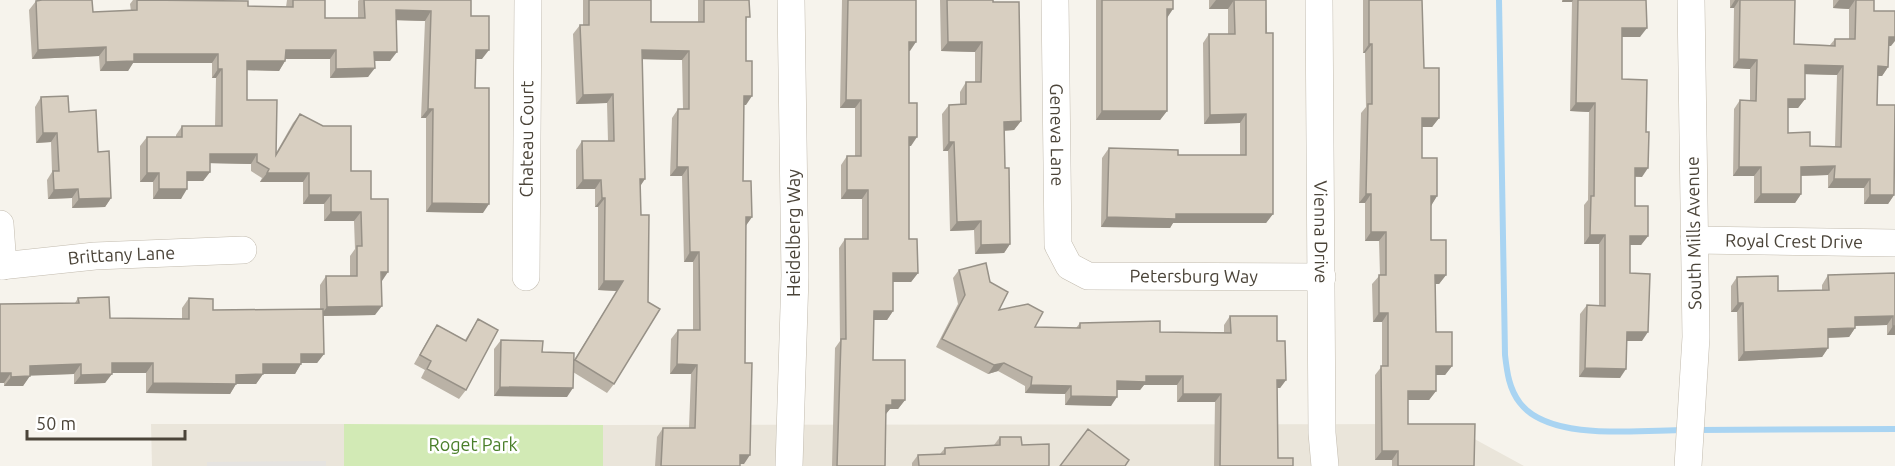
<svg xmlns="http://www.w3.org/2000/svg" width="1895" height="466" font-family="Ubuntu,sans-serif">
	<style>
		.residential { fill: #eae5da }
		.green { fill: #d2eab5 }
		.parking { fill: #e5e3e0 }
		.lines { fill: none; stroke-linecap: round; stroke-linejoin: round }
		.stream { stroke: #a9d4f2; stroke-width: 6 }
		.minor-casing { stroke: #c2bbae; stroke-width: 28 }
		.minor { stroke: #fff; stroke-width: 27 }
		.wall { fill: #bab2a6; fill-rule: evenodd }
		.shaded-wall { fill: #979187 }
		.building { fill: #d8cfc1; stroke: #979187; stroke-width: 1.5; fill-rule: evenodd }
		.labels { text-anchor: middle; stroke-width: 5; stroke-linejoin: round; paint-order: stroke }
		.street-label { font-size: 18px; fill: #4b4439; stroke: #fff }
		.park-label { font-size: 18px; fill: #4a7f2a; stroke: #fff }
	</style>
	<rect width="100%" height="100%" fill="#f6f3ec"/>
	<path class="residential" d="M 151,424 L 344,424 L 344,466 L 152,466 Z
		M 1447,424 L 1524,466 L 603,466 L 603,425 Z"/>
	<path class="green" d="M 344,424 L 603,425 L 603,466 L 344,466 Z"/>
	<path class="parking" d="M 326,461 L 326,466 L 207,466 L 207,462 Z"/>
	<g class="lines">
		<path class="stream" d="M 1499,0 L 1505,355 C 1507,372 1509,389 1520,403 C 1550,442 1641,430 1685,430
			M 1698,430 L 1895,429"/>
		<defs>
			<g id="minor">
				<path id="s1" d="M 1055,0 L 1058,245 L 1069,266 L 1088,276 L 1322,277"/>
				<path id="s2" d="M 1319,0 L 1322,433 L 1325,466"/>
				<path d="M 0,224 L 3,266"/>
				<path id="s3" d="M 1694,240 L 1895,243"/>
				<path id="s4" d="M 0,266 L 95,256 L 243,250"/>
				<path id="s5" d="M 526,277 L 528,0"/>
				<path d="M 789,466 L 795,276 L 791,0"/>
				<path d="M 1688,466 L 1696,337 L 1691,0"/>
			</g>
		</defs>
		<use href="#minor" class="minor-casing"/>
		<use href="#minor" class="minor"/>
	</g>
	<path class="wall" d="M 133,0 L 221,0 L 248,6 L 286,7 L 287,0 L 325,0 L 325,18 L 358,18 L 358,1 L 359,0 L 471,0 L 471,16 L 482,59 L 476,59 L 475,88 L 483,213 L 426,212 L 426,118 L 421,118 L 425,21 L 396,20 L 390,61 L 374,61 L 368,77 L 330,78 L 330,59 L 285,59 L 285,61 L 279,71 L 247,70 L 247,100 L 276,153 L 293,123 L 300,114 L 351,171 L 371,199 L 381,281 L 375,315 L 323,316 L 324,354 L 317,363 L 301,363 L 295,374 L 263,374 L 256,384 L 236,384 L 230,394 L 146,393 L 146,373 L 112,373 L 105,383 L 74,384 L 74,374 L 30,375 L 23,386 L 4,386 L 4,383 L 0,383 L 75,303 L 78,298 L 110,318 L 182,319 L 182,308 L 189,298 L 213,310 L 320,309 L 320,285 L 326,276 L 350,276 L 350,256 L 355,249 L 354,221 L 324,221 L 324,204 L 303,204 L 303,182 L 260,182 L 262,178 L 251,171 L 251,164 L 210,163 L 210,172 L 203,181 L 187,181 L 181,199 L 153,199 L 153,182 L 140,182 L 140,146 L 147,137 L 176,137 L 176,135 L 182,126 L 215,126 L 216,78 L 212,78 L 212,63 L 133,63 L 128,71 L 100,71 L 99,56 L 32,59 L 29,10 L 36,1 L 93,12 L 131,11 L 130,4 Z
		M 583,0 L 651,0 L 651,22 L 698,22 L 698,0 L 749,0 L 746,23 L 746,105 L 744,105 L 743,181 L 752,217 L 746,225 L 744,464 L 740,464 L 740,466 L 655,466 L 657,437 L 663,428 L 689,428 L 691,374 L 670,374 L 671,339 L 678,330 L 693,330 L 693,262 L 684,262 L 682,176 L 670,176 L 672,118 L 678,109 L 683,109 L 682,60 L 642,59 L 640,186 L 614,384 L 607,393 L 573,372 L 567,397 L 494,396 L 494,349 L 501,340 L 574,360 L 617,291 L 598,290 L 598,207 L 595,207 L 595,189 L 576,189 L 576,150 L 582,141 L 608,141 L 607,103 L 576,104 L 573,34 L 580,25 L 583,25 Z
		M 842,0 L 907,0 L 910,51 L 909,51 L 909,103 L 911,146 L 909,146 L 909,239 L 918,273 L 911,282 L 893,282 L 893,311 L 887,320 L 873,320 L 873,360 L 905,400 L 898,409 L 890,409 L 885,414 L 885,466 L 832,466 L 835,348 L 840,341 L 839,248 L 845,239 L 862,239 L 862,199 L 841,199 L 841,165 L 847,156 L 855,156 L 855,108 L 840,108 Z
		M 940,0 L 993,0 L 1021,121 L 1014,130 L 1004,131 L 1005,168 L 1010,244 L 1004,253 L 975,254 L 974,230 L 950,231 L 948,151 L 943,151 L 942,114 L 949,105 L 960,105 L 960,92 L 966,82 L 975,82 L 975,52 L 941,51 Z
		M 1096,0 L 1173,0 L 1167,18 L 1167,111 L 1160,120 L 1096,120 Z
		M 1209,0 L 1266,0 L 1273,214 L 1266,223 L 1173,223 L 1170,228 L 1101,227 L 1102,158 L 1109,148 L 1178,155 L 1240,155 L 1240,123 L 1204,124 L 1203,43 L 1209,34 L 1228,34 L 1228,9 L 1209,9 Z
		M 1363,0 L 1422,0 L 1424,68 L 1439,118 L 1432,127 L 1422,127 L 1422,158 L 1437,196 L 1431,205 L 1431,240 L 1446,275 L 1439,284 L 1435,284 L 1436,332 L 1452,366 L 1445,375 L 1436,375 L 1436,391 L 1429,400 L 1408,400 L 1408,424 L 1474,466 L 1392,466 L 1392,460 L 1375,460 L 1375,375 L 1382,366 L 1382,322 L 1373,322 L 1372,284 L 1380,275 L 1379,241 L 1365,241 L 1365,203 L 1359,203 L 1361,113 L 1366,107 L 1365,53 L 1363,53 Z
		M 1562,0 L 1646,0 L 1640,37 L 1622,37 L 1622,79 L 1642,177 L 1635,177 L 1635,206 L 1648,236 L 1641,245 L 1630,245 L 1630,273 L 1642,341 L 1627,341 L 1620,378 L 1579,377 L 1580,314 L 1587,305 L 1599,305 L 1599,244 L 1584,244 L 1584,205 L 1588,200 L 1589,112 L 1570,111 L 1572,2 L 1562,2 Z
		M 1730,0 L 1795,0 L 1794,44 L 1830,45 L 1835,39 L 1849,39 L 1849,9 L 1833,8 L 1833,0 L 1874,0 L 1874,11 L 1891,46 L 1889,46 L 1888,67 L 1882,76 L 1878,76 L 1877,105 L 1894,195 L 1888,204 L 1864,204 L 1864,188 L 1828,188 L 1828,175 L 1801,176 L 1801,194 L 1795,203 L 1754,203 L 1754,176 L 1733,176 L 1734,109 L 1740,100 L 1750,100 L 1750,69 L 1733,68 L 1734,8 L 1730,8 ZM 1805,74 L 1837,75 L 1835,146 L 1810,146 L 1788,133 L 1788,108 L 1798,108 L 1805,99 Z
		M 41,97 L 69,112 L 98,152 L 111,198 L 105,207 L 72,208 L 72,198 L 48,199 L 47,180 L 52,172 L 51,142 L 36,143 L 35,107 Z
		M 959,270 L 990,282 L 999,310 L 1035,327 L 1076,328 L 1080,323 L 1160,332 L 1224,332 L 1224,325 L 1230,316 L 1277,341 L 1286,380 L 1280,388 L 1277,388 L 1278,458 L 1293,466 L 1214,466 L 1215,402 L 1177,402 L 1177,385 L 1144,385 L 1140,390 L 1117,390 L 1111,406 L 1065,405 L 1065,394 L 1025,393 L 1025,386 L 998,371 L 988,374 L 936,347 L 958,304 L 953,278 Z
		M 1895,273 L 1895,335 L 1887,335 L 1887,325 L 1855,326 L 1855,328 L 1849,337 L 1828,338 L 1828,348 L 1822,357 L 1738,361 L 1737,312 L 1731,312 L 1731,286 L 1737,277 L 1778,291 L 1822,290 L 1822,285 L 1828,275 Z
		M 478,319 L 466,390 L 459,399 L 421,378 L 425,370 L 414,364 L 431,334 L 437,325 L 465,340 Z
		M 1000,437 L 1022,445 L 1049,466 L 912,466 L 912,463 L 918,455 L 940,454 L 945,448 L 994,445 Z"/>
	<path class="shaded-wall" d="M 1216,0 L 1234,0 L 1228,9 L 1209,9 Z
		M 1563,0 L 1573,0 L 1572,2 L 1562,2 Z
		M 1735,0 L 1739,0 L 1734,8 L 1730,8 Z
		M 1839,0 L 1855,0 L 1849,9 L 1833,8 Z
		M 1167,9 L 1173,9 L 1167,18 Z
		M 396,10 L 431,11 L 425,21 L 390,20 Z
		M 1622,28 L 1647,28 L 1640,37 L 1616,37 Z
		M 1889,37 L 1895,37 L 1895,41 L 1891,46 L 1882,46 Z
		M 909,42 L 916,42 L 910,51 L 903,51 Z
		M 948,42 L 982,42 L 975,52 L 941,51 Z
		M 1369,44 L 1372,44 L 1365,53 L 1363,53 Z
		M 106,47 L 99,56 L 32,59 L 38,50 Z
		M 286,50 L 336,50 L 330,59 L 279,59 Z
		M 476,50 L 489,50 L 482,59 L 470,59 Z
		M 642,50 L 689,51 L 682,60 L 635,59 Z
		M 374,52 L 397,52 L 390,61 L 368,61 Z
		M 134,54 L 218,54 L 212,63 L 133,63 L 128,71 L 100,71 L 106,62 Z
		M 1739,59 L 1757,60 L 1750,69 L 1733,68 Z
		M 247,61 L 285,61 L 279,71 L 241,70 Z
		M 1805,65 L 1843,66 L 1837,75 L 1799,74 Z
		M 1878,66 L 1888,67 L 1882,76 L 1872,76 Z
		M 375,68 L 368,77 L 330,78 L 336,69 Z
		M 218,69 L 222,69 L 216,78 L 212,78 Z
		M 613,94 L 607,103 L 576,104 L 583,95 Z
		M 744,96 L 752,96 L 746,105 L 738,105 Z
		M 1788,99 L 1805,99 L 1798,108 L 1782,108 Z
		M 846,100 L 861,100 L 855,108 L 840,108 Z
		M 1576,103 L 1595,103 L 1589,112 L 1570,111 Z
		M 428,109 L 433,109 L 426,118 L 421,118 Z
		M 1102,111 L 1167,111 L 1160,120 L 1096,120 Z
		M 1246,114 L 1240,123 L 1204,124 L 1210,115 Z
		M 1422,118 L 1439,118 L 1432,127 L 1415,127 Z
		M 1021,121 L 1014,130 L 997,131 L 1004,122 Z
		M 43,133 L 57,133 L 51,142 L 36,143 Z
		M 909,137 L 917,137 L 911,146 L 903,146 Z
		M 949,142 L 954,142 L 948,151 L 943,151 Z
		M 210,154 L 257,154 L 251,164 L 203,163 Z
		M 1835,166 L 1828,175 L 1795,176 L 1801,167 Z
		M 677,167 L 688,167 L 682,176 L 670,176 Z
		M 1739,167 L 1761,167 L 1754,176 L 1733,176 Z
		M 1635,168 L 1648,168 L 1642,177 L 1629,176 Z
		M 187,172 L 210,172 L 203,181 L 181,181 Z
		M 147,173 L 159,173 L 153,182 L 140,182 Z
		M 267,173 L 309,173 L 303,182 L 260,182 Z
		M 640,179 L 645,179 L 639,188 Z
		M 1834,179 L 1870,179 L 1864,188 L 1828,188 Z
		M 583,180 L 601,180 L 595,189 L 576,189 Z
		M 78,189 L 72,198 L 48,199 L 54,190 Z
		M 159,189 L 187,189 L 181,199 L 153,199 Z
		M 847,190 L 868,190 L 862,199 L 841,199 Z
		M 1366,194 L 1371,194 L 1365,203 L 1359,203 Z
		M 1761,194 L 1801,194 L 1795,203 L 1754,203 Z
		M 309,195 L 331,195 L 324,204 L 303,204 Z
		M 1870,195 L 1894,195 L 1888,204 L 1864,204 Z
		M 1431,196 L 1437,196 L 1431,206 Z
		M 111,198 L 105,207 L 72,208 L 79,199 Z
		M 602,198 L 605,198 L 598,207 L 595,207 Z
		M 432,203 L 489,204 L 483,213 L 426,212 Z
		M 331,212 L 361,212 L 354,221 L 324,221 Z
		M 1176,214 L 1273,214 L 1266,223 L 1173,223 L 1170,228 L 1101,227 L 1107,217 Z
		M 746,217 L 752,217 L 745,227 Z
		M 981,221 L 974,230 L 950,231 L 957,222 Z
		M 1371,232 L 1386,232 L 1379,241 L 1365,241 Z
		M 1590,235 L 1605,235 L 1599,244 L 1584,244 Z
		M 1630,236 L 1648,236 L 1641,245 L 1624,245 Z
		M 1010,244 L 1004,253 L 975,254 L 981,245 Z
		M 690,252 L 699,252 L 693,262 L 684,262 Z
		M 381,272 L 388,272 L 382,281 Z
		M 893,273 L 918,273 L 911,282 L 887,282 Z
		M 1435,275 L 1446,275 L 1439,284 L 1429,284 Z
		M 604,281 L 623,281 L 617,291 L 598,290 Z
		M 1738,303 L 1743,303 L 1737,312 L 1731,312 Z
		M 382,306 L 375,315 L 320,316 L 327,307 Z
		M 874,311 L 893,311 L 887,320 L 867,320 Z
		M 1379,313 L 1388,313 L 1382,322 L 1373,322 Z
		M 1893,316 L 1887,325 L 1849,326 L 1855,317 Z
		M 1893,326 L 1895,326 L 1895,335 L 1887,335 Z
		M 1855,328 L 1849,337 L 1821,338 L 1828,329 Z
		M 1627,332 L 1648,332 L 1642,341 L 1621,341 Z
		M 1828,348 L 1822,357 L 1738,361 L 1744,352 Z
		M 301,354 L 324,354 L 317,363 L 295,363 Z
		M 112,363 L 153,363 L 146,373 L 105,373 Z
		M 1004,363 L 998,371 L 988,374 L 994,365 Z
		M 81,364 L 74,374 L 23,376 L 30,366 Z
		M 263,364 L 301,364 L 295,374 L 263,374 L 256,384 L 236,384 L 230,394 L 146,393 L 153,383 L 236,375 Z
		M 677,364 L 697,365 L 691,374 L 670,374 Z
		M 1436,366 L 1452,366 L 1445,375 L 1429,375 Z
		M 1585,368 L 1626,369 L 1620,378 L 1579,377 Z
		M 0,373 L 11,373 L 4,383 L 0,383 Z
		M 112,374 L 105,383 L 74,384 L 81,375 Z
		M 30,376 L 23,386 L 4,386 L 11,377 Z
		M 1146,376 L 1183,376 L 1177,385 L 1144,385 L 1140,390 L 1111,390 L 1117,381 Z
		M 1277,380 L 1286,380 L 1280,388 L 1271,388 Z
		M 1031,385 L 1071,386 L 1065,394 L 1025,393 Z
		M 500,387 L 573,388 L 567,397 L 494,396 Z
		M 1408,391 L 1436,391 L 1429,400 L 1402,400 Z
		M 1183,394 L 1221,394 L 1215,402 L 1177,402 Z
		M 1071,396 L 1117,397 L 1111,406 L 1065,405 Z
		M 892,400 L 905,400 L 898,409 L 890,409 L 886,414 L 879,414 L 886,405 Z
		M 1382,451 L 1398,451 L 1392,460 L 1375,460 Z
		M 740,455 L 750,455 L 744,464 L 733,464 Z"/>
	<path class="building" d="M 42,0 L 92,0 L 93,12 L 137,10 L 137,0 L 248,1 L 248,6 L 293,7 L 293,0 L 325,0 L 325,18 L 365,18 L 364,0 L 471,0 L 471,16 L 489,16 L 489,50 L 476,50 L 475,88 L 489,88 L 489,204 L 432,203 L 433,109 L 428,109 L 431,11 L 396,10 L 397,52 L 374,52 L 375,68 L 336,69 L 336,50 L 286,50 L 285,61 L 247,61 L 247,100 L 277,100 L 276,155 L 300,114 L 323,126 L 351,126 L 351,171 L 371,171 L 371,199 L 388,199 L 388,272 L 381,272 L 382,306 L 327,307 L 326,276 L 357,276 L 357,246 L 362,246 L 361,212 L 331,212 L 331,195 L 309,195 L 309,173 L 267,173 L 269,169 L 257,162 L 257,154 L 210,154 L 210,172 L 187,172 L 187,189 L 159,189 L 159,173 L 147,173 L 147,137 L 182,137 L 182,126 L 222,126 L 222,69 L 218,69 L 218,54 L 134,54 L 134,61 L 106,62 L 106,47 L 38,50 L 36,1 Z
		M 589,0 L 651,0 L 651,22 L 704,22 L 704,0 L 749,0 L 750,17 L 746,17 L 746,61 L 752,61 L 752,96 L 744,96 L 743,181 L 751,181 L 752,217 L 746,217 L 745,363 L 752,363 L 750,455 L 740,455 L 740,466 L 661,466 L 663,428 L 695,428 L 697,365 L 677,364 L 678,330 L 700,330 L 699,252 L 690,252 L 688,167 L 677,167 L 678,109 L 689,109 L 689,51 L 642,50 L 645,179 L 640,179 L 641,215 L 649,215 L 648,302 L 660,309 L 614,384 L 575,360 L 623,281 L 604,281 L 605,198 L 602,198 L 601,180 L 583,180 L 582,141 L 614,141 L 613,94 L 583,95 L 580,25 L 589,25 Z
		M 848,0 L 916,0 L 916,42 L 909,42 L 909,103 L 917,103 L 917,137 L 909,137 L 909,239 L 917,239 L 918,273 L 893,273 L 893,311 L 874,311 L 873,360 L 905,360 L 905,400 L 892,400 L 892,405 L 886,405 L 885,466 L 837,466 L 841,339 L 846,339 L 845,239 L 868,239 L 868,190 L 847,190 L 847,156 L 861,156 L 861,100 L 846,100 Z
		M 947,0 L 993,0 L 993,2 L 1019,2 L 1021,121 L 1004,122 L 1005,168 L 1009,168 L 1010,244 L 981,245 L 981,221 L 957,222 L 954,142 L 949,142 L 949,105 L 966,104 L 966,82 L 981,82 L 982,42 L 948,42 Z
		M 1102,0 L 1173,0 L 1173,9 L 1167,9 L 1167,111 L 1102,111 Z
		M 1234,0 L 1266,0 L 1266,33 L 1273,33 L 1273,214 L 1176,214 L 1176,219 L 1107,217 L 1109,148 L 1178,150 L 1178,155 L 1246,155 L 1246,114 L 1210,115 L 1209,34 L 1235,34 Z
		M 1369,0 L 1422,0 L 1424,68 L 1439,68 L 1439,118 L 1422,118 L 1422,158 L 1437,158 L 1437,196 L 1431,196 L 1431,240 L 1446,240 L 1446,275 L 1435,275 L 1436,332 L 1452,332 L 1452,366 L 1436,366 L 1436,391 L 1408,391 L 1408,424 L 1475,424 L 1474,466 L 1398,466 L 1398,451 L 1382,451 L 1381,366 L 1388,366 L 1388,313 L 1379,313 L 1379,275 L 1386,275 L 1386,232 L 1371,232 L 1371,194 L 1366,194 L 1368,104 L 1372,104 L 1372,44 L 1369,44 Z
		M 1578,0 L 1646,0 L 1647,28 L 1622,28 L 1622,79 L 1647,80 L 1646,132 L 1649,132 L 1648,168 L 1635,168 L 1635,206 L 1648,206 L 1648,236 L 1630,236 L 1630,273 L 1650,274 L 1648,332 L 1627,332 L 1626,369 L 1585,368 L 1587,305 L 1605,306 L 1605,235 L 1590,235 L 1591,196 L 1594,196 L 1595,103 L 1576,103 Z
		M 1740,0 L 1795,0 L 1794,44 L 1835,46 L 1835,39 L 1855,39 L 1856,0 L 1874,0 L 1874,11 L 1895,11 L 1895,37 L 1889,37 L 1888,67 L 1878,66 L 1877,105 L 1895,105 L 1894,195 L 1870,195 L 1870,179 L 1834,179 L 1835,166 L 1801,167 L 1801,194 L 1761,194 L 1761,167 L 1739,167 L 1740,100 L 1756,101 L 1757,60 L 1739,59 ZM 1805,65 L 1843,66 L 1841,147 L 1810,146 L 1810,132 L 1788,133 L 1788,99 L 1805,99 Z
		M 68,96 L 69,112 L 96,110 L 98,152 L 109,151 L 111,198 L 79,199 L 78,189 L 54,190 L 53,171 L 59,171 L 57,133 L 43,133 L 41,97 Z
		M 986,263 L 990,282 L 1008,292 L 999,310 L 1028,304 L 1043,312 L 1035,327 L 1080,328 L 1080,323 L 1160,321 L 1160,332 L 1231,333 L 1230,316 L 1277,316 L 1277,341 L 1285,341 L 1286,380 L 1277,380 L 1278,458 L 1293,458 L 1293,466 L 1220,466 L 1221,394 L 1183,394 L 1183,376 L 1146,376 L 1146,382 L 1117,381 L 1117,397 L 1071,396 L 1071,386 L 1031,385 L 1032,377 L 1004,363 L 994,365 L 942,339 L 965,295 L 959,270 Z
		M 1895,273 L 1895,326 L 1893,326 L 1893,316 L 1855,317 L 1855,328 L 1828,329 L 1828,348 L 1744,352 L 1743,303 L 1738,303 L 1737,277 L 1778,276 L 1778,291 L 1829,290 L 1828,275 Z
		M 109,297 L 110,318 L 189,319 L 189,298 L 213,299 L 213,310 L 323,309 L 324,354 L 301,354 L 301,364 L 263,364 L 263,374 L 236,375 L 236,384 L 153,383 L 153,363 L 112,363 L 112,374 L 81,375 L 81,364 L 30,366 L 30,376 L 11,377 L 11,373 L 0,373 L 0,304 L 79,303 L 78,298 Z
		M 478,319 L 498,330 L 466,390 L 427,369 L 431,361 L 420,355 L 437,325 L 466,341 Z
		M 501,340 L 543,341 L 542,352 L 574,353 L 573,388 L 500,387 Z
		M 1088,429 L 1129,460 L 1125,466 L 1060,466 Z
		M 1000,437 L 1021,437 L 1022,445 L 1049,444 L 1049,466 L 919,466 L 918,455 L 945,454 L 945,448 L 1000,445 Z"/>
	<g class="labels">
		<g class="street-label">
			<text dy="6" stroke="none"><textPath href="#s1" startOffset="135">Geneva Lane</textPath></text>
			<text dy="6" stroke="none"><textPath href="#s5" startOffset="138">Chateau Court</textPath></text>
			<text transform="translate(794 233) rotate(-90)" y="6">Heidelberg Way</text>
			<text dy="6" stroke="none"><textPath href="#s2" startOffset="232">Vienna Drive</textPath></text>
			<text transform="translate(1694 233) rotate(-91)" y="6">South Mills Avenue</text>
			<text dy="6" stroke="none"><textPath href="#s3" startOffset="100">Royal Crest Drive</textPath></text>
			<text dy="6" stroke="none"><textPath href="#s4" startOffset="122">Brittany Lane</textPath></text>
			<text dy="6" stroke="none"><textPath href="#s1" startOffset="396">Petersburg Way</textPath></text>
		</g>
		<g class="park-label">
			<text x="473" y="451">Roget Park</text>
		</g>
	</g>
	<path d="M27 430v9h158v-9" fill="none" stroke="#4b4439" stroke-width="3"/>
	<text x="36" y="430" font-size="18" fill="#4b4439" stroke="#ffffff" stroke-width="4.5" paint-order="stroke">50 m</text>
</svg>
